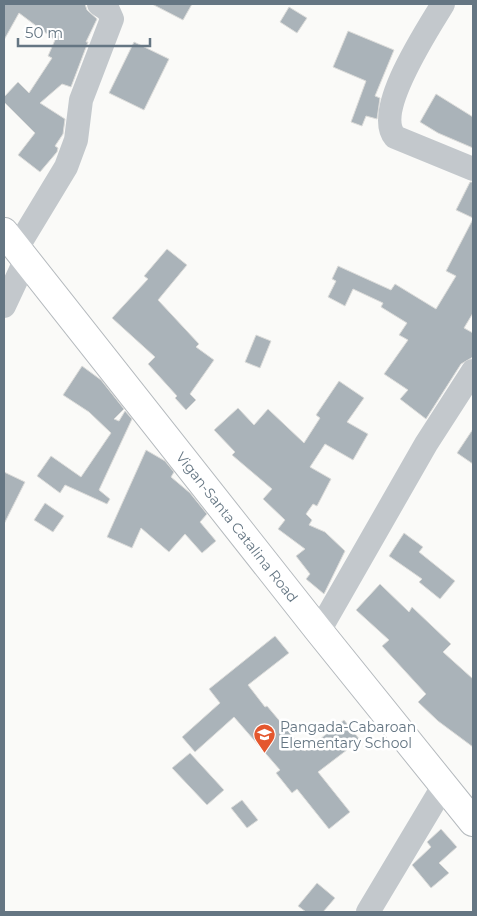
<svg xmlns="http://www.w3.org/2000/svg" width="477" height="916" font-family="Montserrat,sans-serif">
	<style>
		.building { fill: #aab3b9; stroke: #dcdcda }
		.lines { fill: none; stroke-linecap: round; stroke-linejoin: round }
		.major-casing { stroke: #b5babe; stroke-width: 30 }
		.minor { stroke: #c3c8cc; stroke-width: 24 }
		.major { stroke: #fff; stroke-width: 28 }
		.labels { text-anchor: middle; stroke-width: 5; stroke-linejoin: round; paint-order: stroke }
		.street-label { font-size: 14px; fill: #657683; stroke: #fff }
		.poi-label { font-size: 14px; fill: #657683; stroke: #fff; text-anchor: start }
	</style>
	<rect width="100%" height="100%" fill="#fafaf8"/>
	<path class="building" d="M 4,4 L 85,4 L 87,10 L 97,19 L 86,42 L 88,42 L 71,87 L 62,84 L 40,103 L 65,119 L 63,134 L 55,146 L 58,148 L 57,152 L 40,172 L 18,155 L 35,133 L 4,102 L 4,97 L 18,82 L 29,93 L 52,58 L 48,56 L 55,40 L 19,13 L 4,40 Z
		M 152,4 L 192,4 L 183,20 Z
		M 289,7 L 307,18 L 297,33 L 280,22 Z
		M 348,31 L 394,50 L 375,96 L 380,98 L 377,119 L 366,116 L 362,126 L 351,122 L 366,81 L 333,67 Z
		M 134,42 L 169,59 L 144,110 L 109,93 Z
		M 436,94 L 473,117 L 473,148 L 438,133 L 420,122 Z
		M 470,182 L 473,182 L 473,218 L 456,210 Z
		M 473,219 L 473,313 L 464,328 L 473,333 L 473,357 L 461,364 L 426,419 L 400,399 L 408,390 L 384,374 L 408,340 L 399,335 L 407,323 L 381,307 L 383,303 L 353,289 L 345,306 L 328,297 L 336,281 L 332,279 L 338,266 L 391,290 L 395,284 L 436,309 L 456,276 L 446,271 Z
		M 167,249 L 187,265 L 158,300 L 199,344 L 196,347 L 214,360 L 190,394 L 196,400 L 186,410 L 175,398 L 177,396 L 148,364 L 155,357 L 112,318 L 148,279 L 144,276 Z
		M 256,335 L 271,341 L 260,368 L 245,362 Z
		M 82,366 L 101,380 L 124,409 L 114,419 L 119,421 L 125,411 L 132,419 L 99,490 L 110,499 L 107,504 L 65,485 L 60,493 L 37,476 L 51,456 L 81,477 L 111,433 L 89,412 L 63,395 Z
		M 339,381 L 364,398 L 347,422 L 368,434 L 353,460 L 325,444 L 310,467 L 331,479 L 317,506 L 313,504 L 306,514 L 312,520 L 309,525 L 325,532 L 345,551 L 324,594 L 306,579 L 310,574 L 296,556 L 305,549 L 278,529 L 285,520 L 263,499 L 272,489 L 232,455 L 235,452 L 214,430 L 238,408 L 254,425 L 268,409 L 304,443 L 320,418 L 316,415 Z
		M 473,429 L 473,464 L 457,453 Z
		M 146,450 L 165,461 L 174,472 L 171,477 L 190,493 L 207,514 L 200,522 L 216,541 L 202,553 L 185,534 L 169,552 L 141,528 L 132,548 L 107,537 Z
		M 4,472 L 25,482 L 4,524 Z
		M 45,503 L 64,516 L 53,532 L 34,520 Z
		M 404,533 L 423,547 L 419,552 L 455,581 L 440,599 L 419,582 L 422,579 L 389,556 Z
		M 380,584 L 409,612 L 412,607 L 451,644 L 443,652 L 473,679 L 473,747 L 438,721 L 418,702 L 426,694 L 382,646 L 389,640 L 356,610 Z
		M 275,636 L 289,653 L 248,685 L 265,707 L 267,706 L 305,751 L 344,720 L 360,740 L 318,772 L 350,812 L 329,829 L 297,789 L 292,793 L 276,773 L 280,770 L 234,717 L 195,752 L 182,737 L 220,703 L 209,689 Z
		M 190,753 L 224,790 L 207,805 L 172,768 Z
		M 242,800 L 258,820 L 247,828 L 231,808 Z
		M 441,829 L 457,847 L 439,863 L 449,873 L 431,888 L 412,865 L 431,847 L 427,842 Z
		M 317,883 L 335,898 L 323,912 L 306,912 L 298,906 Z"/>
	<g class="lines">
		<defs>
			<g id="major">
				<path id="s1" d="M 4,232 L 319,631 L 473,822"/>
			</g>
		</defs>
		<use href="#major" class="major-casing"/>
		<path class="minor" d="M 443,4 C 428,29 373,111 395,137 L 473,169
			M 17,248 L 66,167 L 76,140 L 81,100 L 112,19 L 108,10 L 99,4
			M 4,306 L 26,259
			M 319,631 L 426,444 L 473,371
			M 368,912 L 444,785"/>
		<use href="#major" class="major"/>
	</g>
	<defs>
		<symbol id="school-pin" viewBox="-11 -11 22 30"><path d="M0 17L-7.5 6A9.5 9.5 0 1 1 7.5 6Z" fill="#e4572e" stroke="#fff"/><path d="M0-5L7-2L0 1L-7-2ZM-4 1L0 2.5L4 1V4Q0 6-4 4Z" fill="#fff"/></symbol>
	</defs>
	<g fill-rule="evenodd">
		<use href="#school-pin" x="252" y="722" width="25" height="34"/>
	</g>
	<g class="labels">
		<g class="street-label">
			<text dy="5" stroke="none"><textPath href="#s1" startOffset="376">Vigan-Santa Catalina Road</textPath></text>
		</g>
		<g class="poi-label">
			<text x="280" y="732">Pangada-Cabaroan<tspan x="280" dy="16">Elementary School</tspan></text>
		</g>
	</g>
	<rect width="477" height="916" fill="none" stroke="#657683" stroke-width="10"/>
	<path d="M18 38v8h132v-8" fill="none" stroke="#657683" stroke-width="2.5"/>
	<text x="25" y="38" font-size="15" fill="#657683" stroke="#ffffff" stroke-width="4" paint-order="stroke">50 m</text>
</svg>
